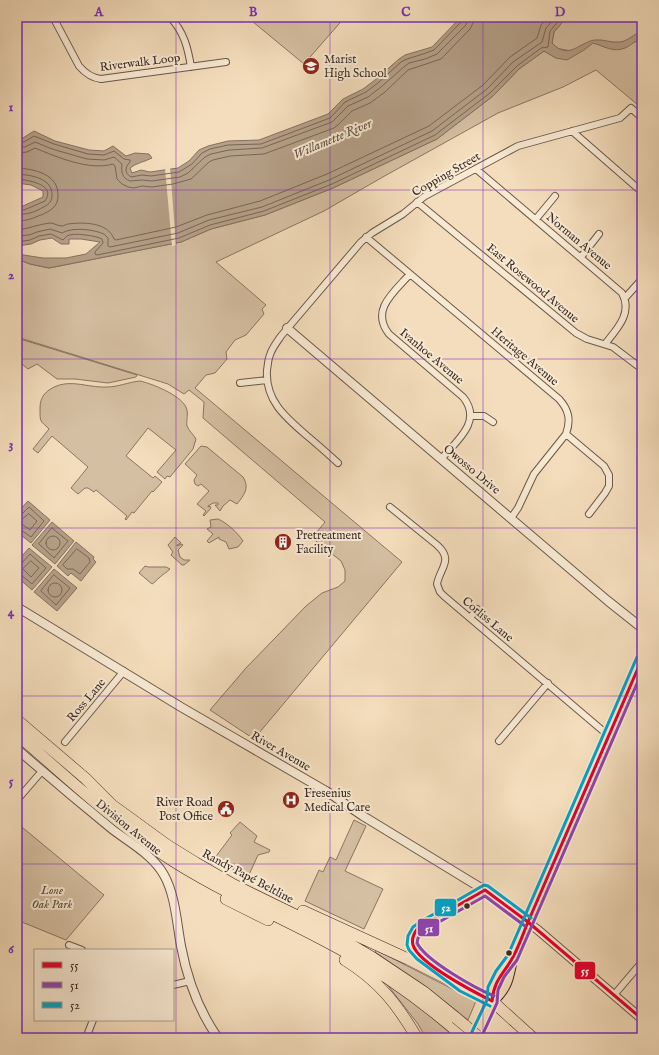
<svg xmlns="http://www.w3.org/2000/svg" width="659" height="1055" font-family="'IM FELL English',serif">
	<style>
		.green { fill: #d5bfa2; stroke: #887563 }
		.water { fill: #b5a088; stroke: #847160 }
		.pier { fill: #f4ddbc }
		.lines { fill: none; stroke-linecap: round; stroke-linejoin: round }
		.shore { stroke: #786656; stroke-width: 1 }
		.minor-casing { stroke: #69584a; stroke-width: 8 }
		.tertiary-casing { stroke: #69584a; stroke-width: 10 }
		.primary-casing { stroke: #3b2b24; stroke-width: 12 }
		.motorway-casing { stroke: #3b2b24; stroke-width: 12 }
		.minor { stroke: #f8e9d3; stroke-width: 6 }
		.tertiary { stroke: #f8e9d3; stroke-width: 8 }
		.primary { stroke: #f4ddbc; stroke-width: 10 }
		.motorway { stroke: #f4ddbc; stroke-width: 11 }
		.motorway-bridge-casing { stroke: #3b2b24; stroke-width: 12; stroke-linecap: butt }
		.motorway-bridge { stroke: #f4ddbc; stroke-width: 11 }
		.bus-1-casing { stroke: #f8e9d3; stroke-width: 6 }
		.bus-2-casing { stroke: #f8e9d3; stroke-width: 6 }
		.bus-3-casing { stroke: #f8e9d3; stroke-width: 6 }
		.bus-1 { stroke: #e4002b; stroke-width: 3 }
		.bus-2 { stroke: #8e44ad; stroke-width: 3 }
		.bus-3 { stroke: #03a3c6; stroke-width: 3 }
		.grid { fill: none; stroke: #7b2cbf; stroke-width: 1; stroke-opacity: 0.55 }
		.bus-dot { fill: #3b2b24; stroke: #f8e9d3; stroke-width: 1.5 }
		.labels { text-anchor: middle; stroke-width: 4; stroke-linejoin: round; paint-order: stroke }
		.poi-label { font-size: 12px; fill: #3b2b24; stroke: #f8e9d3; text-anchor: start }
		.street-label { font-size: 12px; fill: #3b2b24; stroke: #f8e9d3 }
		.park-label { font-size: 12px; font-style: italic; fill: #5a493d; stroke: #f8e9d3 }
		.water-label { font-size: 13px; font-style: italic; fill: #604e42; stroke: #f8e9d3 }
		.line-badge { stroke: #f8e9d3; stroke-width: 1.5 }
		.badge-label { font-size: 11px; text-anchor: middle; font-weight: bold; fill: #fff }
		.neatline { fill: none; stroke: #7b2cbf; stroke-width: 1.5 }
		.grid-label { font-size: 13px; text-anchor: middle; font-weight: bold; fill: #7b2cbf }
	</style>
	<rect width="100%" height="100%" fill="#f4ddbc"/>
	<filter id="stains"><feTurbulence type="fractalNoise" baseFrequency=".005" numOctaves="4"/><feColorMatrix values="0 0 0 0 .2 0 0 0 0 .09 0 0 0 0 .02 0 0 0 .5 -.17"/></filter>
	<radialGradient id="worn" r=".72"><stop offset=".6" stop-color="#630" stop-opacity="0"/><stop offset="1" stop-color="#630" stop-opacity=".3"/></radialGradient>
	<path class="green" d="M 247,17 L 345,17 L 304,64 Z
		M 567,17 L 642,17 L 642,101 L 638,105 L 596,70 L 563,87 L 498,113 L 381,178 L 324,211 L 216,262 L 266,305 L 262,309 L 264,314 L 246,335 L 235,340 L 226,352 L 227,359 L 215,373 L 206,375 L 195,388 L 402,562 L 254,739 L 210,710 L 246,668 L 306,606 L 322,593 L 338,587 L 345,581 L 345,570 L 341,561 L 312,538 L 325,522 L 203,418 L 204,402 L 189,390 L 184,394 L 168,384 L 17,337 L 17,259 L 30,264 L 49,268 L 181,242 L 211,229 L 265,215 L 333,188 L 437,139 L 493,96 L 519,69 L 544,51 L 556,58 L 571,51 L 556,48 L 552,43 L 554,32 Z
		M 17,338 L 137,375 L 136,377 L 108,383 L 75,379 L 57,379 L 37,364 L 28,369 L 17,360 Z
		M 140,381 C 153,384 180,395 186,407 C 189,414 186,419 187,426 C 189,431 193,434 196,439 L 193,449 L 170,477 L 167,476 L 165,479 L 157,472 L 176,450 L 148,428 L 126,456 L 153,478 L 155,476 L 162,482 L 153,492 L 152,491 L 134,513 L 132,512 L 126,520 L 125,519 L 127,516 L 96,490 L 94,492 L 88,488 L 85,488 L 78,494 L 71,488 L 88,467 L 52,436 L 38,453 L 33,449 L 49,429 C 40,420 40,423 40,409 C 40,401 42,395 49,390 C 68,377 86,388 107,387 C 118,387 129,382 140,381 Z
		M 201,446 L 207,447 L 243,477 C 250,488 244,495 237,504 L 230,500 L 223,506 L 220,511 L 215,505 L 218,505 L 218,503 L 213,503 L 208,506 L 208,507 L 210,506 L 211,508 L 204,516 L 203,515 L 206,511 L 197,504 L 209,491 L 201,484 L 198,486 L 195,484 L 194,480 L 197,475 L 185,464 Z
		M 218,519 C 227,523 238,533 243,541 L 238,547 L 229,549 L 226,542 L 219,539 L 219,537 L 209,543 L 207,541 L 213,534 L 207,529 L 211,527 L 210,520 Z
		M 175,537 L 181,543 L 177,545 L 177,546 L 182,544 L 183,545 L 178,550 L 180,557 L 184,560 L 190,560 L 184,565 L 182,565 L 171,555 L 173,552 L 168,545 Z
		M 145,566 L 148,567 L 166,567 L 170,569 C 166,573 163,574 159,578 C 156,580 156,582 152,584 L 139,573 Z
		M 354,820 L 366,826 L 345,871 L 383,889 L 364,929 L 305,901 L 319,870 L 323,872 L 330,857 L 336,860 Z
		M 240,822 L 257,836 L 254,842 L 270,850 L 269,852 L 258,855 L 248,877 L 214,859 L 232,835 L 230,833 Z
		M 17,823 L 104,895 L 66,940 L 17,920 Z
		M 376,950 L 476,1001 L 468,1020 L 424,985 L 375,952 Z
		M 386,983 L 401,992 L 456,1038 L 426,1038 L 418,1024 Z"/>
	<path class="water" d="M 461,17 L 567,17 L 554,32 L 552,43 C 569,61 579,42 595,40 C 603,39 611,43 620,42 C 628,41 634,34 642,31 L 642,40 C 633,41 632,45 625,48 C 613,53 604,46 593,43 L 584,50 L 567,60 L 556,58 L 544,51 L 519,69 L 493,96 L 437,139 L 333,188 L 265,215 L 211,229 L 181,242 L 49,268 L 30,264 L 17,259 L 17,254 L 43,258 L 66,258 L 86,254 L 100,242 L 81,239 L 69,239 L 69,244 L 61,244 L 52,238 L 40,240 L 31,244 L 17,246 L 17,205 L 23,206 L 43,197 L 43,191 L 31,185 L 17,183 L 17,138 L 23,138 L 34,131 L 55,141 L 89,150 L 104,151 L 113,146 L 126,156 L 135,153 L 149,154 L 152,158 C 144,162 136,163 130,168 L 132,173 L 141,170 L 150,172 L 178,168 L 189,161 L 199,150 L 208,146 L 228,141 L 259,140 L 328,114 L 343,99 L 363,89 L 375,80 L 399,59 L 405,55 L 432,47 Z
		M 28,501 L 50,520 L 31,543 L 17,532 L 17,513 Z
		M 52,522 L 74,541 L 55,564 L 32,545 Z
		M 76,542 L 94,557 L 93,559 L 96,562 L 81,581 L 71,573 L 68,576 L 57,566 Z
		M 29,548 L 52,567 L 32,590 L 17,577 L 17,562 Z
		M 54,569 L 77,588 L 57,611 L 34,592 Z"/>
	<path class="pier" d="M 170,167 L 176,245 L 172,246 L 165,168 Z"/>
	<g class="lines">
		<path class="shore" d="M 17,142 L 24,142 L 34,136 L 54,144 L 88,154 L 104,155 L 114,151 L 124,159 L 130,160 L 130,162 C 125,167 124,173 131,177 L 142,175 L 151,176 L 179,172 L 192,164 L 202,153 L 210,149 L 228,145 L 261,144 L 330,118 L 345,102 L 366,92 L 378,83 L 401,62 L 407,59 L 423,54 L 434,50 L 462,21 L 463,17
			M 17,147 L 25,147 L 35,142 L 52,149 L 87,159 L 104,160 L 114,157 L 122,164 C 121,172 122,178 130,181 L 142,180 L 152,181 L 180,177 L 188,173 L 205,157 L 211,154 L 229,150 L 262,148 L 332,122 L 348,106 L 368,97 L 381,87 L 405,66 L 409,63 L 425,59 L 437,54 L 466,25 L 468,17
			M 17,153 L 27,152 L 35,148 C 57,157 89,171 113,164 L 115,166 L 117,179 L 122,184 L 128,187 L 134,188 L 142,186 L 152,187 L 173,184 L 191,179 L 209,162 L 213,160 L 230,156 L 264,154 L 334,128 L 339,124 L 352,111 L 370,103 L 385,92 L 408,70 L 441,59 L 470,29 L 473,23 L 474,17
			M 17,168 C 34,169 59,174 58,196 C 58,207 50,211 41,215 C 33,218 26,222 17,220
			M 17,174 C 31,175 53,178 52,196 C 52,204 45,206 38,210 C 31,213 25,215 17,214
			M 17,179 C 27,180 57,184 45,201 L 24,210 L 17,209
			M 17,230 C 28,229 39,224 50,223 C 54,223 58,226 62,226 C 64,226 66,224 68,224 C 83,222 108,222 114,239 L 116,240 L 176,227 L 207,215 L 260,201 L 327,174 L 429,126 L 483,85 L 510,57 L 537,38 L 541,25 L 548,17
			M 17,236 L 29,235 L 37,232 L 50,229 L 62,233 C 72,227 92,229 104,234 L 108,238 L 108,246 L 110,247 L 178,233 L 209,220 L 262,207 L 329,180 L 432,131 L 487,89 L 513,62 L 542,42 L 546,28 L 556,17
			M 17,242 L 30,240 L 39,236 L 51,234 L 63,240 C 64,239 66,237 67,236 C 73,232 97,236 102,239 L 103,243 L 95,252 L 95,254 L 97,255 L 179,238 L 210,225 L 264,211 L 332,184 L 435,135 L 490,93 L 517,66 L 541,48 L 548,47 L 550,31 L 562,17
			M 29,514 L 37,521 L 30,530 L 19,522 Z
			M 17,515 L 21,515 L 29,507 L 44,521 L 31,537 L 21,530 L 17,529
			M 52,528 L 68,541 L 54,558 L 39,544 Z
			M46 543a7 7 0 1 1 14 0a7 7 0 1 1-14 0Z
			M 77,549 L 89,558 L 90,562 L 80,574 L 73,569 L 67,569 L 63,565 Z
			M 31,561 L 39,568 L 31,577 L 23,569 Z
			M 17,564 L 21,564 L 30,554 L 46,568 L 32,584 L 21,575 L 17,574
			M 54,575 L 70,588 L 56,605 L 41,591 Z
			M48 590a7 7 0 1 1 14 0a7 7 0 1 1-14 0Z"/>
		<defs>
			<path id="minor" d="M 53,17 L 79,66 C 85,73 92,78 101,79 L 226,62
				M 170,17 C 184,32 188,48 191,67
				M 572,131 L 642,192
				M 476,169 L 622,293 C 633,313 617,329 605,344
				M 417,202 L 576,333 L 587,339 L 613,347 L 642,369
				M 536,219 L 555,196
				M 366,237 L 559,399 C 569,410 571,420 566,434 L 604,466 L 609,475 L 609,486 L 605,493 L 589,514
				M 581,257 L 599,234
				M 410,274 C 394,292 370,310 389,334 L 463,397 C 483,421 457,441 441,459
				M 625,298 L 642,279
				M 240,383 L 267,380
				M 471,416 L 484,416 L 493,422
				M 338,463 C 327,453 317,444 306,435 C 285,417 265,400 267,370 C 268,365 268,359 270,355 C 272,348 277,342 281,336 L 361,242 L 372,233 L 403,214 L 425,196 L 518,146 L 620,118 L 631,108 L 642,118
				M 390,507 L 437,545 C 454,560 440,568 437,584 L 440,592 L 444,596 L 609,736
				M 511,518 L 518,508 L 534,474 L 566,434
				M 470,618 L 477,609
				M 499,741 L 548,683
				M 65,742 L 124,671
				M 17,800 L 42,771
				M 69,945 L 82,950
				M 173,985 L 190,981
				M 614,995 L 642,962
				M 86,1038 L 93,1020"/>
			<path id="tertiary" d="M 287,328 L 608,601 L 642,628
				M 17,607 L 181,707 L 326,791 L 363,816 L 481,888 L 538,930 L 642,1019
				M 17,749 C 48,776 80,803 112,829 C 130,843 153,855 164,875 C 175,894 177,924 181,946 C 187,978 199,1011 218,1038"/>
			<path id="primary" d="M 492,1001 C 507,989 509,976 512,958 L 642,659
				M 475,1038 L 492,1001 L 493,989 L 500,974 L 511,959"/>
			<path id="motorway" d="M 17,720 L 85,778 L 112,805 L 167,845 L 196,863 L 234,885 L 326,930 L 373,958 L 424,992 L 456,1018
				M 17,734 C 64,775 110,818 161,853 C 217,891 281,916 340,949 C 385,974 426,1004 465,1038
				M 226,899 L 268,920
				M 303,911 L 408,959 L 492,1001 L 533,1038
				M 345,960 C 379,981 397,1004 417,1038"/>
		</defs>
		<use href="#minor" class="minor-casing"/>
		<use href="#tertiary" class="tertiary-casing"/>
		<use href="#primary" class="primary-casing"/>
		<use href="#motorway" class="motorway-casing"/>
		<use href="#minor" class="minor"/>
		<use href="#tertiary" class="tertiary"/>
		<use href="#primary" class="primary"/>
		<use href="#motorway" class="motorway"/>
		<defs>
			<path id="motorway-bridge" d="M 456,1018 L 480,1038"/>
		</defs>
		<use href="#motorway-bridge" class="motorway-bridge-casing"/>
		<use href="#motorway-bridge" class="motorway-bridge"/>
		<defs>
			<path id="bus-1" d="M 485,890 L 528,922 C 523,934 519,946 513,957 C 504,974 494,979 492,1001 C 474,992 418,963 413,945 C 411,938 414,933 418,928 Z
				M 528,922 L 642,1019
				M 528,922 L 642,659"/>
			<path id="bus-2" d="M 494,996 C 475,988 426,961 417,943 L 418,938 L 425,930 L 485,896 L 525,926
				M 481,1038 L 497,1003 L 498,990 L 504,977 L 517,960 L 642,672"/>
			<path id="bus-3" d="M 490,1006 L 460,991 L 417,959 L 409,950 L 407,945 L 408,936 L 413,927 L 420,922 L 484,885 L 488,886 L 531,918
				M 470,1036 L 487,1000 L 488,987 L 496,971 L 508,955 L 637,657"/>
		</defs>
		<use href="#bus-1" class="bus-1-casing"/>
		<use href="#bus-2" class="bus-2-casing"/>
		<use href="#bus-3" class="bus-3-casing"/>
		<use href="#bus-1" class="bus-1"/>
		<use href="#bus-2" class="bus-2"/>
		<use href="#bus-3" class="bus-3"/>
	</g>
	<path class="grid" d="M 176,17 L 176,1038M 330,17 L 330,1038M 483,17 L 483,1038M 17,190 L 642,190M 17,359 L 642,359M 17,528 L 642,528M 17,696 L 642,696M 17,864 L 642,864"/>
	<defs>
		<symbol id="school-disc" viewBox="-11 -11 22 22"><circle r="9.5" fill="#8f2418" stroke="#f8e9d3"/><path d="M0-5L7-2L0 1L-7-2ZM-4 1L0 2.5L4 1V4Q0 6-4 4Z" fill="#fff"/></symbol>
		<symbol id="building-disc" viewBox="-11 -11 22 22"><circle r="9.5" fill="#8f2418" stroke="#f8e9d3"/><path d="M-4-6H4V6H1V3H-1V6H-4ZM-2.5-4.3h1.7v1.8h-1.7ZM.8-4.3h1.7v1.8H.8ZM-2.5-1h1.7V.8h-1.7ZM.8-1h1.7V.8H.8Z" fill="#fff"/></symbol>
		<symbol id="hospital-disc" viewBox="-11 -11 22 22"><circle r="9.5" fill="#8f2418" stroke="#f8e9d3"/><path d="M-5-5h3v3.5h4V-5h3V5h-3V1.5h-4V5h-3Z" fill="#fff"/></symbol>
		<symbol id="civic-disc" viewBox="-11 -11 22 22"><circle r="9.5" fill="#8f2418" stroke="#f8e9d3"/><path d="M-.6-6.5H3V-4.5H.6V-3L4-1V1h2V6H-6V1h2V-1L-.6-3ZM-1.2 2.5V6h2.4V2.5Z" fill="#fff"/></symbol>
	</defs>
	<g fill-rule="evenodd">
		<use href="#school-disc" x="301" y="56" width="20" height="20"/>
		<use href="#building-disc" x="273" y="532" width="20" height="20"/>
		<use href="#hospital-disc" x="281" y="790" width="20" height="20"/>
		<use href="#civic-disc" x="216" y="799" width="20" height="20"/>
	</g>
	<g class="bus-dot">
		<circle cx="467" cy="906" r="3.5"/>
		<circle cx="509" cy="953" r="3.5"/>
	</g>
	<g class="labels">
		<g class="poi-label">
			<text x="324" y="63">Marist<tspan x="324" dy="14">High School</tspan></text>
			<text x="296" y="539">Pretreatment<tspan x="296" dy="14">Facility</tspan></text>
			<text x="304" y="797">Fresenius<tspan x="304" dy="14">Medical Care</tspan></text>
			<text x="213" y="806" text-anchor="end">River Road<tspan x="213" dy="14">Post Office</tspan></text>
		</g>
		<g class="street-label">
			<text transform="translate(140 62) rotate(-7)" y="4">Riverwalk Loop</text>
			<text transform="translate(446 174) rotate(-30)" y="4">Copping Street</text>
			<text transform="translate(579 241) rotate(40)" y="4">Norman Avenue</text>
			<text transform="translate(533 283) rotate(40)" y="4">East Rosewood Avenue</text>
			<text transform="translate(432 356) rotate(40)" y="4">Ivanhoe Avenue</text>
			<text transform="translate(525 356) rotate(40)" y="4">Heritage Avenue</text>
			<text transform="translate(472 469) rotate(40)" y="4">Owosso Drive</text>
			<text transform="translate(488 619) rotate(40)" y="4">Corliss Lane</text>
			<text transform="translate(86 700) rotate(-50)" y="4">Ross Lane</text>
			<text transform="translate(281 751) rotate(30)" y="4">River Avenue</text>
			<text transform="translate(129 827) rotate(39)" y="4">Division Avenue</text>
			<text transform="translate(248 876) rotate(28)" y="4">Randy Papé Beltline</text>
		</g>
		<g class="park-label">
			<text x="52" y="894">Lone<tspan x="52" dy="14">Oak Park</tspan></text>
		</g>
		<g class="water-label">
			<text transform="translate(332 138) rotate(-23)" y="5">Willamette River</text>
		</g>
	</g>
	<g class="line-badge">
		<rect x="434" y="898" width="23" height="19" rx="4" fill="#03a3c6"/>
		<rect x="417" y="918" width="23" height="19" rx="4" fill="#8e44ad"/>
		<rect x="574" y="961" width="22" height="19" rx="4" fill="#e4002b"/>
	</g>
	<g class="badge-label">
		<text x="446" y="911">52</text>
		<text x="429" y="932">51</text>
		<text x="585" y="974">55</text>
	</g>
	<rect width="659" height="1055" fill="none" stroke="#f4ddbc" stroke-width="44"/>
	<rect x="34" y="949" width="140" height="72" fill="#f8e9d3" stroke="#ac9d8d"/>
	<rect x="42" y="962" width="20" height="6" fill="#e4002b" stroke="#ac9d8d"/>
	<text x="70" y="969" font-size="12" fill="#3b2b24">55</text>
	<rect x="42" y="982" width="20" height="6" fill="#8e44ad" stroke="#ac9d8d"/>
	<text x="70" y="989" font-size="12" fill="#3b2b24">51</text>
	<rect x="42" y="1002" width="20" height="6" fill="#03a3c6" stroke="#ac9d8d"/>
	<text x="70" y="1009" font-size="12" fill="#3b2b24">52</text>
	<rect x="22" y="22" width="615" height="1011" class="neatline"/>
	<g class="grid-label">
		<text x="99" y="16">A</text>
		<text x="253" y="16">B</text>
		<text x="406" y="16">C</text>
		<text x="560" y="16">D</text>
		<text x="11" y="111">1</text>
		<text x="11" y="279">2</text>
		<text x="11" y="448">3</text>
		<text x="11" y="616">4</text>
		<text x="11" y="785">5</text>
		<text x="11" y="953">6</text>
	</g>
	<rect width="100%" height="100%" filter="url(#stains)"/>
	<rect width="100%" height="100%" fill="url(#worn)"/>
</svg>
